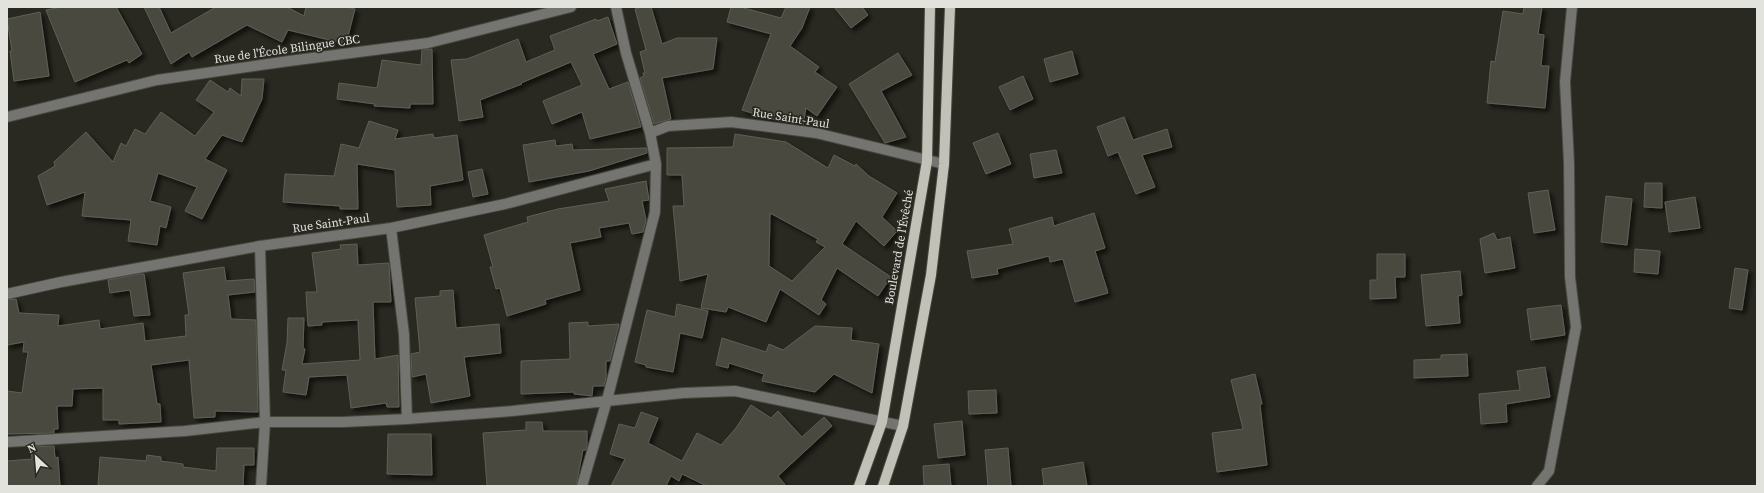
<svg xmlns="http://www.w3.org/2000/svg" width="1764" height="493" font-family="'Source Serif 4',serif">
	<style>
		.building { fill: #494941; stroke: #5f5f56; fill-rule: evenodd; filter: url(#shadow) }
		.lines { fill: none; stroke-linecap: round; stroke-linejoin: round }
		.minor-casing { stroke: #47473f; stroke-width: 12 }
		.major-casing { stroke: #47473f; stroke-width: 12 }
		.minor { stroke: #747470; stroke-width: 10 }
		.major { stroke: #c1c1b8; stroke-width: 10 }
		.labels { text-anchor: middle; stroke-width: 3.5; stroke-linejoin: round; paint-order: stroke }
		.street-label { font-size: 12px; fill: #e3e3de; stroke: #292921 }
	</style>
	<defs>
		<filter id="shadow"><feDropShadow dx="3.5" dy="3.5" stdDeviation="2" flood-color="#0009"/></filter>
	</defs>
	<rect width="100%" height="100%" fill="#292921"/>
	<path class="building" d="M 62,7 L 116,7 L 142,54 L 129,63 L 127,60 L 75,82 L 46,10 Z
		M 144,7 L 159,7 L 171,33 L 216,7 L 287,7 L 304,16 L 306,7 L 346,7 L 355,9 L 346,44 L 288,30 L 282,42 L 247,25 L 192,57 L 189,52 L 171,64 Z
		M 642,7 L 651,7 L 662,44 L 677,38 L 717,38 L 713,69 L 662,78 L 671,119 L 654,124 L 640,78 L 644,76 L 643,73 L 645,73 L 640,52 L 646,50 L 635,9 Z
		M 731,7 L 740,7 L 781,18 L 786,7 L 810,7 L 802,28 L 790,46 L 819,67 L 815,72 L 837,87 L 817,116 L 806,108 L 803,125 L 771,119 L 742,110 L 771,34 L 727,22 Z
		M 834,7 L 862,7 L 868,15 L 851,28 Z
		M 1524,7 L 1542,7 L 1538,34 L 1544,35 L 1541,66 L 1549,66 L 1545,108 L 1487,103 L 1491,61 L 1495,62 L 1503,11 L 1523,14 Z
		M 40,12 L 49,76 L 14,81 L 10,51 L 12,51 L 7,19 Z
		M 608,17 L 617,44 L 593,54 L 609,89 L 628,82 L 641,127 L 590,139 L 582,112 L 552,124 L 543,101 L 582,85 L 571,62 L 521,83 L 522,84 L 480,100 L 483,117 L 459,121 L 451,60 L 467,59 L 518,39 L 526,62 L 555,50 L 550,36 L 596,19 L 597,21 Z
		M 432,49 L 433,104 L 410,104 L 410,108 L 374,106 L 375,104 L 337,99 L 339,83 L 377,88 L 382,60 L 421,65 L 422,50 Z
		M 1072,51 L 1078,74 L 1050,82 L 1044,59 Z
		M 898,53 L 912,75 L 881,91 L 906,137 L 885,143 L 849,84 Z
		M 1023,76 L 1033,99 L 1010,110 L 999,87 Z
		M 242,79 L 264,79 L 262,99 L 242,142 L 222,135 L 205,159 L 227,170 L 202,219 L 185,211 L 197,187 L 158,173 L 150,201 L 171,207 L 166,228 L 160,226 L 157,245 L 128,241 L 131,220 L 82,216 L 85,192 L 47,205 L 38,176 L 55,166 L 54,162 L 86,132 L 113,162 L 121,143 L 126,146 L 135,129 L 145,134 L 161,112 L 195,136 L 214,112 L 196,100 L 210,80 L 228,92 L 230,88 L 241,96 Z
		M 1124,117 L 1133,140 L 1167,129 L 1172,147 L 1142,155 L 1155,187 L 1136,194 L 1118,152 L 1108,156 L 1097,127 Z
		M 369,121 L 398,130 L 395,139 L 433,134 L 434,138 L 457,135 L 463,180 L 430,186 L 431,205 L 397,207 L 395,170 L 357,164 L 358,209 L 340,209 L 340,206 L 283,202 L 285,174 L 334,176 L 341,144 L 359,148 Z
		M 998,133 L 1011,164 L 986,174 L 973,143 Z
		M 735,134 L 786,142 L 828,168 L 834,155 L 855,166 L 856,164 L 869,176 L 897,193 L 882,217 L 897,231 L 884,246 L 856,221 L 842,244 L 891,277 L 878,296 L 837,268 L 821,300 L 826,304 L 819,315 L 780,289 L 766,322 L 728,307 L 726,312 L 701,308 L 708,274 L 680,281 L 673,206 L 684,206 L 682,175 L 667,175 L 667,148 L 733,147 ZM 770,213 L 818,239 L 816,242 L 825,247 L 792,281 L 769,266 Z
		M 555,140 L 556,146 L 572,144 L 573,150 L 646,148 L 647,153 L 589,171 L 529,182 L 523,145 Z
		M 1056,150 L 1062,173 L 1034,178 L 1030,154 Z
		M 482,169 L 488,194 L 473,197 L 468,172 Z
		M 646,181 L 649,200 L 642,201 L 646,220 L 643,232 L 632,234 L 629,223 L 599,228 L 601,237 L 570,243 L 580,290 L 545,300 L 546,304 L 507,316 L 500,288 L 496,289 L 490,267 L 493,267 L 484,235 L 528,222 L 527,217 L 558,209 L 609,201 L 605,189 Z
		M 1645,183 L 1662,183 L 1662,208 L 1644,207 Z
		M 1548,190 L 1555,230 L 1534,233 L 1528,193 Z
		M 1606,196 L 1632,199 L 1627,245 L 1601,242 Z
		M 1695,197 L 1700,228 L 1669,232 L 1665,202 Z
		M 1094,213 L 1105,248 L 1095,251 L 1108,293 L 1075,302 L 1063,259 L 1050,262 L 1049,256 L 997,269 L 998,274 L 972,278 L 967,251 L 1013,244 L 1009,229 L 1052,217 L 1054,226 Z
		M 1494,233 L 1497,240 L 1510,237 L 1515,268 L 1485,273 L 1480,239 Z
		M 357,244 L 358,265 L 389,263 L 391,302 L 373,302 L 375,359 L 398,355 L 399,407 L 387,407 L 386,403 L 351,408 L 347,375 L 309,377 L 306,395 L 283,392 L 286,370 L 282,370 L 287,343 L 288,318 L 304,318 L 303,348 L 305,349 L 302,364 L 360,360 L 358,320 L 322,322 L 322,325 L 308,326 L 306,292 L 317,292 L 312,253 L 341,249 L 340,245 Z
		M 1635,249 L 1660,251 L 1658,274 L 1634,272 Z
		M 1377,254 L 1405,254 L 1405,277 L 1395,277 L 1396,298 L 1370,299 L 1370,280 L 1377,280 Z
		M 224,267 L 226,281 L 254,279 L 255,292 L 228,295 L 231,319 L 256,320 L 258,412 L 215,411 L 215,417 L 194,418 L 189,360 L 151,365 L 157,404 L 160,404 L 161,422 L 119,424 L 119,420 L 103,420 L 103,388 L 73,389 L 72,406 L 57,406 L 58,429 L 54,429 L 54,433 L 7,434 L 7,391 L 22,393 L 28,352 L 23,352 L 24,342 L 7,345 L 7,300 L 16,299 L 19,313 L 59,315 L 58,326 L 99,320 L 100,329 L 143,323 L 145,341 L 186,336 L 185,315 L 189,315 L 183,273 Z
		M 1735,268 L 1748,270 L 1742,310 L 1729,308 Z
		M 1460,271 L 1462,295 L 1458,296 L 1460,323 L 1426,326 L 1421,275 Z
		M 139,274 L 144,274 L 150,315 L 134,316 L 130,290 L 110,293 L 108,280 Z
		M 453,290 L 456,328 L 499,324 L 501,353 L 464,357 L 470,396 L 431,403 L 426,374 L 412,377 L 411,354 L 420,352 L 415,298 L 440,296 L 440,291 Z
		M 677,304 L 708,311 L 702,338 L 680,333 L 673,372 L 646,367 L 646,365 L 635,362 L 647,310 L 675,317 Z
		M 1561,305 L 1565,335 L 1531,340 L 1527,309 Z
		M 588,322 L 588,326 L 619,324 L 610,361 L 606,361 L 606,377 L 604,386 L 593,386 L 592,396 L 574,394 L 574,392 L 521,394 L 521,361 L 570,359 L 569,323 Z
		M 815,326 L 852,328 L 851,340 L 879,344 L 872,393 L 834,374 L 815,392 L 762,381 L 764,374 L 729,363 L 728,368 L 716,365 L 722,338 L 766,352 L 769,344 L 783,350 Z
		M 1467,354 L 1468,376 L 1414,378 L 1414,360 L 1441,359 L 1441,355 Z
		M 1545,367 L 1550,397 L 1506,404 L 1507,422 L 1481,424 L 1479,394 L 1520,390 L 1517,371 Z
		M 1255,374 L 1262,404 L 1260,405 L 1267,465 L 1217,472 L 1212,433 L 1243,429 L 1231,380 Z
		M 996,390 L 997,413 L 969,414 L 968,391 Z
		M 751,405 L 771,418 L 778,411 L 802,437 L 824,417 L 832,426 L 778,476 L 786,486 L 707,486 L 682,474 L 679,481 L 671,476 L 666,486 L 611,486 L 625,459 L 610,454 L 619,424 L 635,428 L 641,412 L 658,418 L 648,443 L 682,461 L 697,433 L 721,445 L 736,428 Z
		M 962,421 L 965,455 L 938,458 L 934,424 Z
		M 526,422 L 542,422 L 543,431 L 587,431 L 587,444 L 586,450 L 583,450 L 576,486 L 487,486 L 483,433 L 526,430 Z
		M 388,434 L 431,434 L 432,475 L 387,474 Z
		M 54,446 L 55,458 L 58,457 L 60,486 L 7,486 L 7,461 L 32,459 L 31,447 Z
		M 217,448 L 254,448 L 254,465 L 244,465 L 243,486 L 98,486 L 100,457 L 146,461 L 147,455 L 161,457 L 161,461 L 183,464 L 183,467 L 216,471 Z
		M 1008,448 L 1011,486 L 988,486 L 985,450 Z
		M 1083,462 L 1087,486 L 1044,486 L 1042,469 Z
		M 949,464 L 951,486 L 924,486 L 923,466 Z"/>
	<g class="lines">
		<defs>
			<path id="minor" d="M 7,117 L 157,80 L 289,61 L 428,43 L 571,7
				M 650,133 L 668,126 L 731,122 L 816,133 L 944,164
				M 391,228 L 404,334 L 407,419
				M 260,246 L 265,422 L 261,486
				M 7,294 L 61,282 L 260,246 L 391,228 L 505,204 L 656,164
				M 7,442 L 185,431 L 265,422 L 343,422 L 407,419 L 512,411 L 683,393 L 735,391 L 903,426
				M 582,486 L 607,400 L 655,212 L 656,164 L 650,133 L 626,53 L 616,7
				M 1537,486 L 1549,471 L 1576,327 L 1570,277 L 1569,163 L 1565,82 L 1572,7"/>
			<path id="major" d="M 859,486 L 882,422 L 927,161 L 930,7
				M 883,486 L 903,426 L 931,275 L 944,164 L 950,7"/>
		</defs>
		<use href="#minor" class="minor-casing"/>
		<use href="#major" class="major-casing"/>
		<use href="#minor" class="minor"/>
		<use href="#major" class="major"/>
	</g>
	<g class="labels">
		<g class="street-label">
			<text transform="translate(287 49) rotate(-8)" y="4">Rue de l'École Bilingue CBC</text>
			<text transform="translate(791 118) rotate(9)" y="4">Rue Saint-Paul</text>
			<text transform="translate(331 223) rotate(-8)" y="4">Rue Saint-Paul</text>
			<text transform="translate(899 247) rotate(-80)" y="4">Boulevard de l'Évêché</text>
		</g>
	</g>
	<rect width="1764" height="493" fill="none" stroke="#e3e3de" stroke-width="16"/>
	<g transform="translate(36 457) rotate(334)" stroke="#292921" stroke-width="3" paint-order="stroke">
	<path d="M0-3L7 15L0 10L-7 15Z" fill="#e3e3de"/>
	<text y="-6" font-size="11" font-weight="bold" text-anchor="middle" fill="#e3e3de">N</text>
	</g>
</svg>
